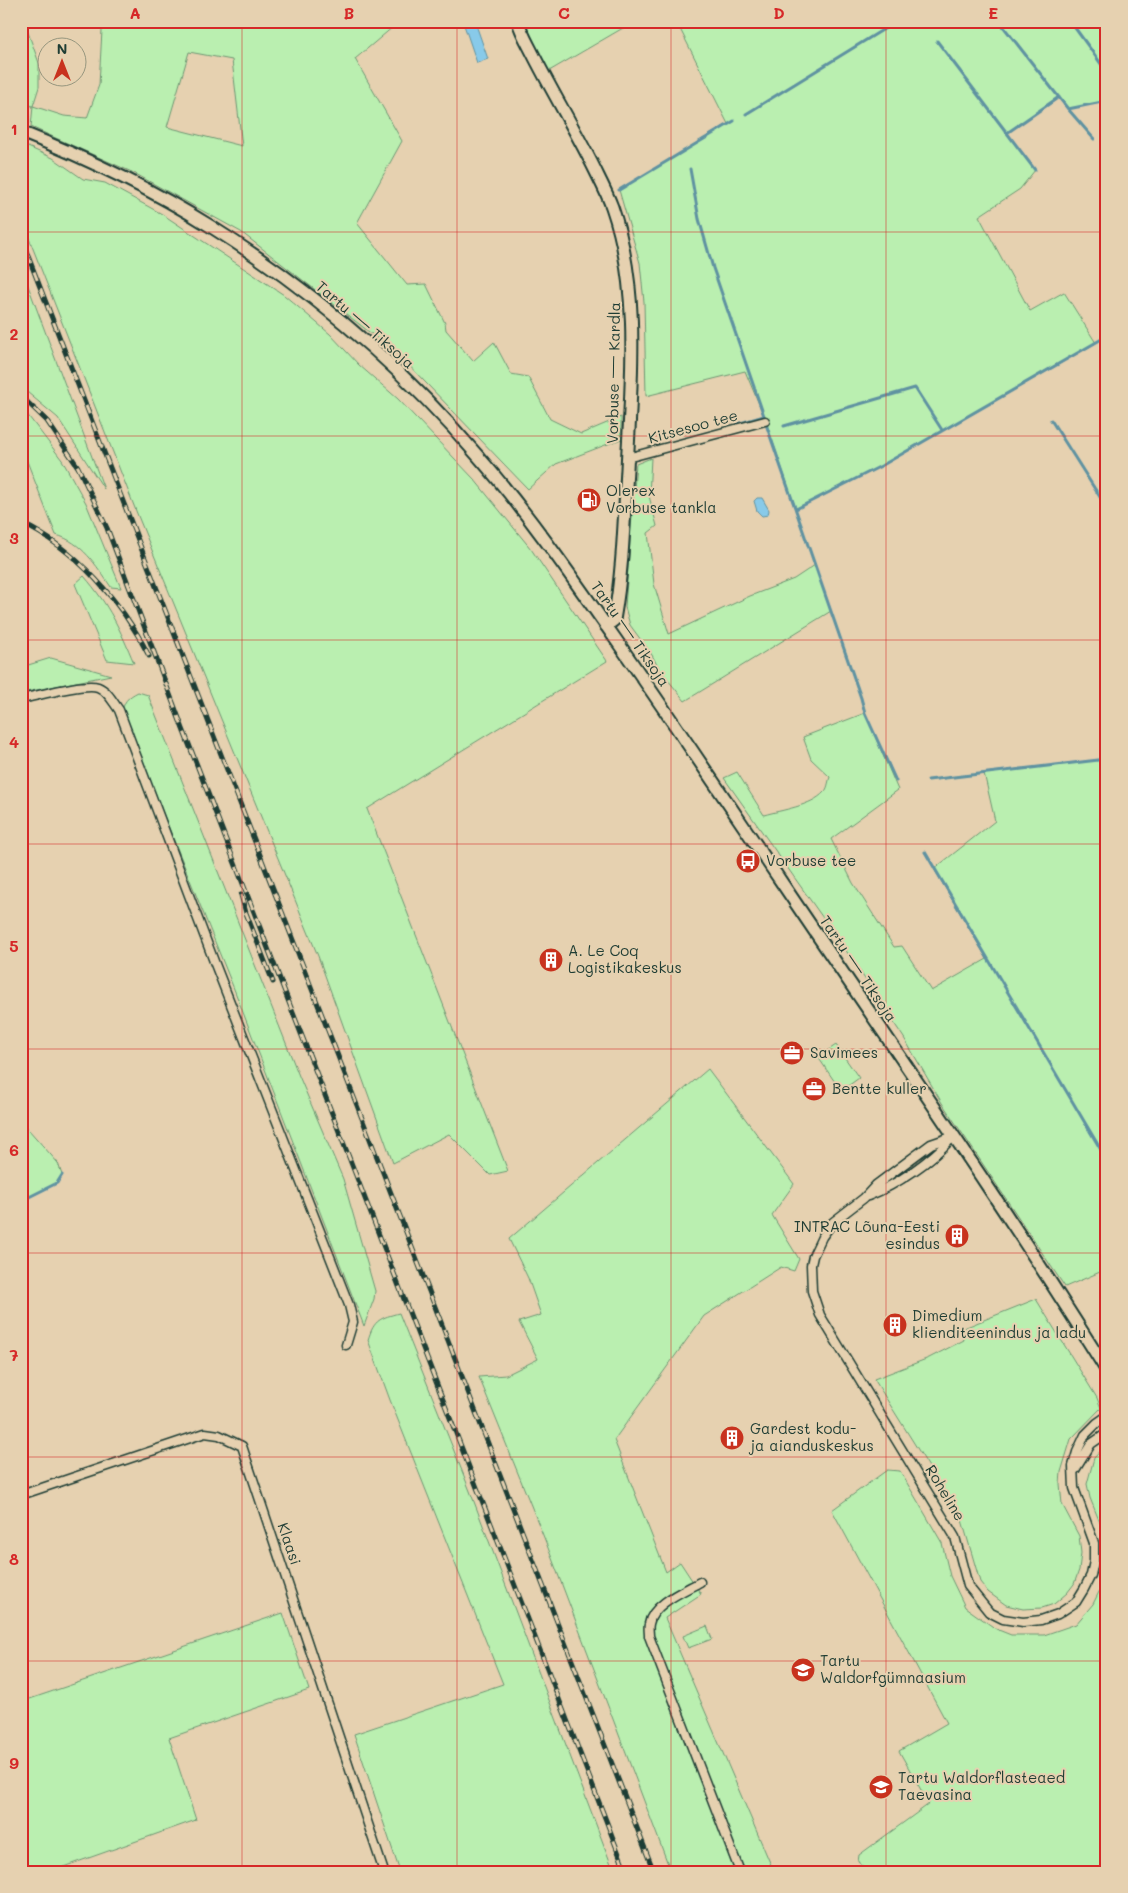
<svg xmlns="http://www.w3.org/2000/svg" width="1128" height="1893" font-family="Mali,sans-serif">
	<style>
		.green { fill: #baefb0; stroke: #6c9672; fill-rule: evenodd }
		.water { fill: #88cae9; stroke: #5e92a1 }
		.lines { fill: none; stroke-linecap: round; stroke-linejoin: round }
		.stream { stroke: #5e92a1; stroke-width: 3 }
		.street-casing { stroke: #1f3d34; stroke-width: 11 }
		.secondary-casing { stroke: #1f3d34; stroke-width: 15 }
		.street { stroke: #e6d1b0; stroke-width: 8 }
		.secondary { stroke: #e6d1b0; stroke-width: 11 }
		.rail-casing { stroke: #1f3d34; stroke-width: 5 }
		.rail { stroke: #e6d1b0; stroke-width: 3; stroke-dasharray: 9; stroke-linecap: butt }
		.grid { fill: none; stroke: #d62828; stroke-width: 1; stroke-opacity: 0.55 }
		.labels { text-anchor: middle; stroke-width: 4; stroke-linejoin: round; paint-order: stroke }
		.street-label { font-size: 15px; fill: #1f3d34; stroke: #e6d1b0 }
		.poi-label { font-size: 15px; fill: #1f3d34; stroke: #e6d1b0; text-anchor: start }
		.neatline { fill: none; stroke: #d62828; stroke-width: 2 }
		.grid-label { font-size: 16px; text-anchor: middle; font-weight: bold; fill: #d62828 }
	</style>
	<rect width="100%" height="100%" fill="#e6d1b0"/>
	<filter id="ink" filterUnits="userSpaceOnUse"><feTurbulence type="fractalNoise" baseFrequency=".02" numOctaves="2"/><feDisplacementMap in="SourceGraphic" scale="10" xChannelSelector="R" yChannelSelector="G"/><feConvolveMatrix kernelMatrix="1 2 1 2 8 2 1 2 1" color-interpolation-filters="sRGB"/></filter>
	<g filter="url(#ink)">
		<path class="green" d="M 21,21 L 24,21 L 39,63 L 39,87 L 33,106 L 64,116 L 87,118 L 99,85 L 102,30 L 106,21 L 400,21 L 355,59 L 402,141 L 357,223 L 407,285 L 426,284 L 445,323 L 446,330 L 473,361 L 494,342 L 511,374 L 528,377 L 550,419 L 581,434 L 621,417 L 621,439 L 556,464 L 528,489 L 400,356 L 241,232 L 134,173 L 31,127 L 33,106 L 21,104 L 21,31 L 27,32 L 21,27 ZM 189,52 L 232,60 L 242,146 L 167,127 Z
			M 518,21 L 635,21 L 544,74 Z
			M 676,21 L 1107,21 L 1107,101 L 1068,109 L 1059,97 L 1007,133 L 1035,170 L 1020,189 L 979,216 L 1030,311 L 1064,292 L 1096,343 L 881,466 L 796,509 L 764,416 L 745,371 L 646,396 L 644,302 L 640,263 L 619,190 L 728,124 Z
			M 21,144 L 53,158 L 83,179 L 105,183 L 162,214 L 284,295 L 330,334 L 359,365 L 398,399 L 474,479 L 531,549 L 607,661 L 367,809 L 508,1171 L 490,1175 L 449,1134 L 393,1163 L 318,956 L 138,516 L 21,218 Z
			M 21,267 L 104,489 L 58,418 L 21,387 L 23,351 L 21,347 Z
			M 21,410 L 26,413 L 62,460 L 86,503 L 121,588 L 111,587 C 96,565 82,542 56,535 L 21,446 Z
			M 651,458 L 649,496 L 657,526 L 648,533 L 654,584 L 669,634 L 750,596 L 794,579 L 815,565 L 831,611 L 685,701 L 659,669 L 652,655 L 630,625 L 625,607 L 636,464 Z
			M 84,576 C 109,605 120,629 134,663 L 107,660 L 75,584 Z
			M 51,658 L 111,675 L 21,693 L 21,665 L 25,666 Z
			M 138,692 L 148,695 L 299,1076 L 343,1179 L 375,1291 L 374,1299 L 364,1326 L 234,989 L 123,714 C 122,702 128,697 138,692 Z
			M 865,713 L 898,790 L 831,839 L 853,883 L 894,947 L 902,946 L 931,991 L 987,959 L 934,869 L 995,821 L 984,773 L 1107,759 L 1107,1269 L 1065,1287 L 942,1103 L 904,1038 L 847,952 L 724,778 L 737,772 L 764,815 C 781,810 812,806 824,792 C 828,789 828,782 830,777 L 811,759 L 803,737 Z
			M 836,1045 L 859,1078 L 841,1091 L 818,1057 Z
			M 708,1069 L 794,1184 L 772,1215 L 799,1259 L 794,1271 L 781,1267 L 704,1316 L 614,1440 L 666,1572 L 680,1562 L 701,1594 L 665,1618 L 774,1872 L 671,1872 L 545,1540 L 479,1377 L 506,1375 L 538,1359 L 519,1322 L 541,1315 L 528,1278 L 509,1239 Z
			M 21,1121 L 58,1163 L 62,1175 L 57,1183 L 21,1201 Z
			M 1036,1299 L 1097,1398 L 1101,1408 L 1071,1439 L 1061,1472 L 1060,1484 L 1062,1504 L 1079,1536 L 1081,1553 L 1079,1570 L 1074,1584 L 1067,1593 L 1054,1604 L 1042,1608 L 1023,1609 L 1006,1605 L 988,1592 L 980,1582 L 962,1520 L 874,1379 L 929,1358 L 964,1340 L 959,1330 Z
			M 399,1313 L 470,1491 L 614,1872 L 400,1872 L 354,1734 L 503,1684 L 390,1400 L 368,1340 C 374,1319 381,1318 399,1313 Z
			M 1107,1444 L 1107,1540 L 1090,1498 L 1087,1484 L 1094,1458 Z
			M 887,1470 L 900,1471 L 942,1543 L 950,1576 L 965,1607 L 996,1629 L 1011,1635 L 1044,1635 L 1076,1624 L 1093,1604 L 1104,1582 L 1107,1568 L 1107,1872 L 870,1872 L 858,1862 L 859,1855 L 929,1804 L 899,1751 L 947,1723 L 832,1510 Z
			M 283,1613 L 309,1690 L 169,1738 L 196,1820 L 49,1872 L 21,1872 L 21,1702 Z
			M 707,1626 L 712,1639 L 688,1648 L 683,1636 Z"/>
		<path class="water" d="M 464,21 L 475,22 L 488,59 L 477,63 L 463,22 Z
			M 757,498 L 762,498 L 769,510 L 768,515 L 762,516 L 757,511 L 754,501 Z"/>
		<g class="lines">
			<path class="stream" d="M 999,21 L 1068,109 L 1107,101
				M 1070,21 L 1107,72
				M 937,41 L 1007,133 L 1059,97
				M 1068,109 L 1094,139
				M 746,114 L 897,21
				M 1007,133 L 1035,170
				M 690,169 L 699,219 L 713,268 L 764,416 L 737,424
				M 619,190 L 734,121
				M 1102,401 L 1107,407
				M 1051,420 L 1107,508
				M 784,426 L 915,388 L 942,430
				M 767,427 L 861,698 L 865,713 L 896,781
				M 796,509 L 881,466 L 1107,336
				M 928,780 L 1107,759
				M 925,852 L 1104,1155
				M 21,1201 L 57,1183 L 62,1175"/>
			<defs>
				<path id="street" d="M 627,458 L 765,421
					M 21,699 C 37,696 85,682 98,687 C 108,691 113,702 119,710 L 215,964 L 349,1305 L 353,1322 L 346,1345
					M 954,1136 L 931,1144 L 876,1185 L 864,1198 L 833,1222 L 822,1237 L 813,1256 L 811,1265 L 812,1291 L 820,1315 L 955,1537 L 968,1586 L 989,1612 L 1003,1619 L 1023,1622 L 1041,1620 L 1058,1614 L 1076,1602 L 1084,1589 L 1091,1575 L 1094,1561 L 1094,1543 L 1074,1488 L 1073,1466 L 1077,1452 L 1085,1435 L 1097,1423 L 1107,1416
					M 868,1196 C 897,1185 931,1161 952,1138
					M 1075,1470 L 1091,1444 L 1107,1433
					M 21,1495 L 205,1433 L 219,1435 L 242,1446 L 384,1872
					M 700,1582 C 684,1591 652,1604 649,1624 C 648,1628 649,1632 649,1636 L 740,1872"/>
				<path id="secondary" d="M 518,21 C 521,32 527,42 532,52 C 553,94 578,134 598,176 C 603,186 608,196 612,207 C 641,291 631,383 627,469 C 624,520 623,570 614,620 L 606,626
					M 21,132 C 86,158 150,188 210,226 C 309,288 401,366 477,455 C 527,512 570,574 614,637 C 670,717 725,799 780,880 C 890,1043 1003,1204 1107,1371"/>
			</defs>
			<use href="#street" class="street-casing"/>
			<use href="#secondary" class="secondary-casing"/>
			<use href="#street" class="street"/>
			<use href="#secondary" class="secondary"/>
			<defs>
				<path id="rail" d="M 21,238 L 654,1872
					M 21,396 L 47,421 L 78,467 L 107,528 L 183,729 L 626,1872
					M 21,523 C 75,548 123,603 149,656
					M 241,895 L 246,913 L 273,982"/>
			</defs>
			<use href="#rail" class="rail-casing"/>
			<use href="#rail" class="rail"/>
		</g>
	</g>
	<path class="grid" d="M 242,21 L 242,1872M 457,21 L 457,1872M 671,21 L 671,1872M 886,21 L 886,1872M 21,232 L 1107,232M 21,436 L 1107,436M 21,640 L 1107,640M 21,844 L 1107,844M 21,1049 L 1107,1049M 21,1253 L 1107,1253M 21,1457 L 1107,1457M 21,1661 L 1107,1661"/>
	<defs>
		<symbol id="fuel-disc" viewBox="-11 -11 22 22"><circle r="9.5" fill="#c8321e" stroke="#e6d1b0"/><path d="M-5.5-6h7V0h2V4h1.3V-2.5L3-4.5l.8-.8L6-3V5H2.5V1h-1V6h-7ZM-4.2-4.7v3.2H.2V-4.7Z" fill="#fff"/></symbol>
		<symbol id="bus-disc" viewBox="-11 -11 22 22"><circle r="9.5" fill="#c8321e" stroke="#e6d1b0"/><path d="M-5-6H5V4H4V6H2V4H-2V6H-4V4H-5ZM-3.5-4V0h7V-4ZM-3.5 1.2v1.5H-2V1.2ZM2 1.2v1.5H3.5V1.2Z" fill="#fff"/></symbol>
		<symbol id="building-disc" viewBox="-11 -11 22 22"><circle r="9.5" fill="#c8321e" stroke="#e6d1b0"/><path d="M-4-6H4V6H1V3H-1V6H-4ZM-2.5-4.3h1.7v1.8h-1.7ZM.8-4.3h1.7v1.8H.8ZM-2.5-1h1.7V.8h-1.7ZM.8-1h1.7V.8H.8Z" fill="#fff"/></symbol>
		<symbol id="office-disc" viewBox="-11 -11 22 22"><circle r="9.5" fill="#c8321e" stroke="#e6d1b0"/><path d="M-6-3h4V-5.5h4V-3h4V5H-6ZM-1-4.5V-3h2v-1.5ZM-6 0V1H6V0Z" fill="#fff"/></symbol>
		<symbol id="school-disc" viewBox="-11 -11 22 22"><circle r="9.5" fill="#c8321e" stroke="#e6d1b0"/><path d="M0-5L7-2L0 1L-7-2ZM-4 1L0 2.5L4 1V4Q0 6-4 4Z" fill="#fff"/></symbol>
	</defs>
	<g fill-rule="evenodd">
		<use href="#fuel-disc" x="575" y="486" width="28" height="28"/>
		<use href="#bus-disc" x="734" y="847" width="28" height="28"/>
		<use href="#building-disc" x="537" y="946" width="28" height="28"/>
		<use href="#office-disc" x="778" y="1039" width="28" height="28"/>
		<use href="#office-disc" x="800" y="1075" width="28" height="28"/>
		<use href="#building-disc" x="943" y="1222" width="28" height="28"/>
		<use href="#building-disc" x="881" y="1311" width="28" height="28"/>
		<use href="#building-disc" x="718" y="1424" width="28" height="28"/>
		<use href="#school-disc" x="789" y="1656" width="28" height="28"/>
		<use href="#school-disc" x="867" y="1773" width="28" height="28"/>
	</g>
	<g class="labels">
		<g class="street-label">
			<text transform="translate(365 325) rotate(41)" y="5">Tartu — Tiksoja</text>
			<text transform="translate(614 373) rotate(-89)" y="5">Vorbuse — Kardla</text>
			<text transform="translate(693 427) rotate(-15)" y="5">Kitsesoo tee</text>
			<text transform="translate(630 634) rotate(55)" y="5">Tartu — Tiksoja</text>
			<text transform="translate(858 969) rotate(56)" y="5">Tartu — Tiksoja</text>
			<text transform="translate(945 1493) rotate(59)" y="5">Roheline</text>
			<text transform="translate(289 1544) rotate(71)" y="5">Klaasi</text>
		</g>
		<g class="poi-label">
			<text x="606" y="496">Olerex<tspan x="606" dy="17">Vorbuse tankla</tspan></text>
			<text x="766" y="866">Vorbuse tee</text>
			<text x="568" y="956">A. Le Coq<tspan x="568" dy="17">Logistikakeskus</tspan></text>
			<text x="810" y="1058">Savimees</text>
			<text x="832" y="1094">Bentte kuller</text>
			<text x="940" y="1232" text-anchor="end">INTRAC Lõuna-Eesti<tspan x="940" dy="17">esindus</tspan></text>
			<text x="912" y="1321">Dimedium<tspan x="912" dy="17">klienditeenindus ja ladu</tspan></text>
			<text x="750" y="1434">Gardest kodu-<tspan x="750" dy="17">ja aianduskeskus</tspan></text>
			<text x="820" y="1666">Tartu<tspan x="820" dy="17">Waldorfgümnaasium</tspan></text>
			<text x="898" y="1783">Tartu Waldorflasteaed<tspan x="898" dy="17">Taevasina</tspan></text>
		</g>
	</g>
	<rect width="1128" height="1893" fill="none" stroke="#e6d1b0" stroke-width="55"/>
	<g transform="translate(62 62)"><circle r="24" fill="#e6d1b0" stroke="#96967e"/>
	<path d="M0-4L9 19L0 12L-9 19Z" fill="#c8321e"/>
	<text y="-8" font-size="14" font-weight="bold" text-anchor="middle" fill="#1f3d34">N</text>
	</g>
	<rect x="28" y="28" width="1072" height="1838" class="neatline"/>
	<g class="grid-label">
		<text x="135" y="19">A</text>
		<text x="349" y="19">B</text>
		<text x="564" y="19">C</text>
		<text x="779" y="19">D</text>
		<text x="993" y="19">E</text>
		<text x="14" y="135">1</text>
		<text x="14" y="340">2</text>
		<text x="14" y="544">3</text>
		<text x="14" y="748">4</text>
		<text x="14" y="952">5</text>
		<text x="14" y="1156">6</text>
		<text x="14" y="1361">7</text>
		<text x="14" y="1565">8</text>
		<text x="14" y="1769">9</text>
	</g>
</svg>
